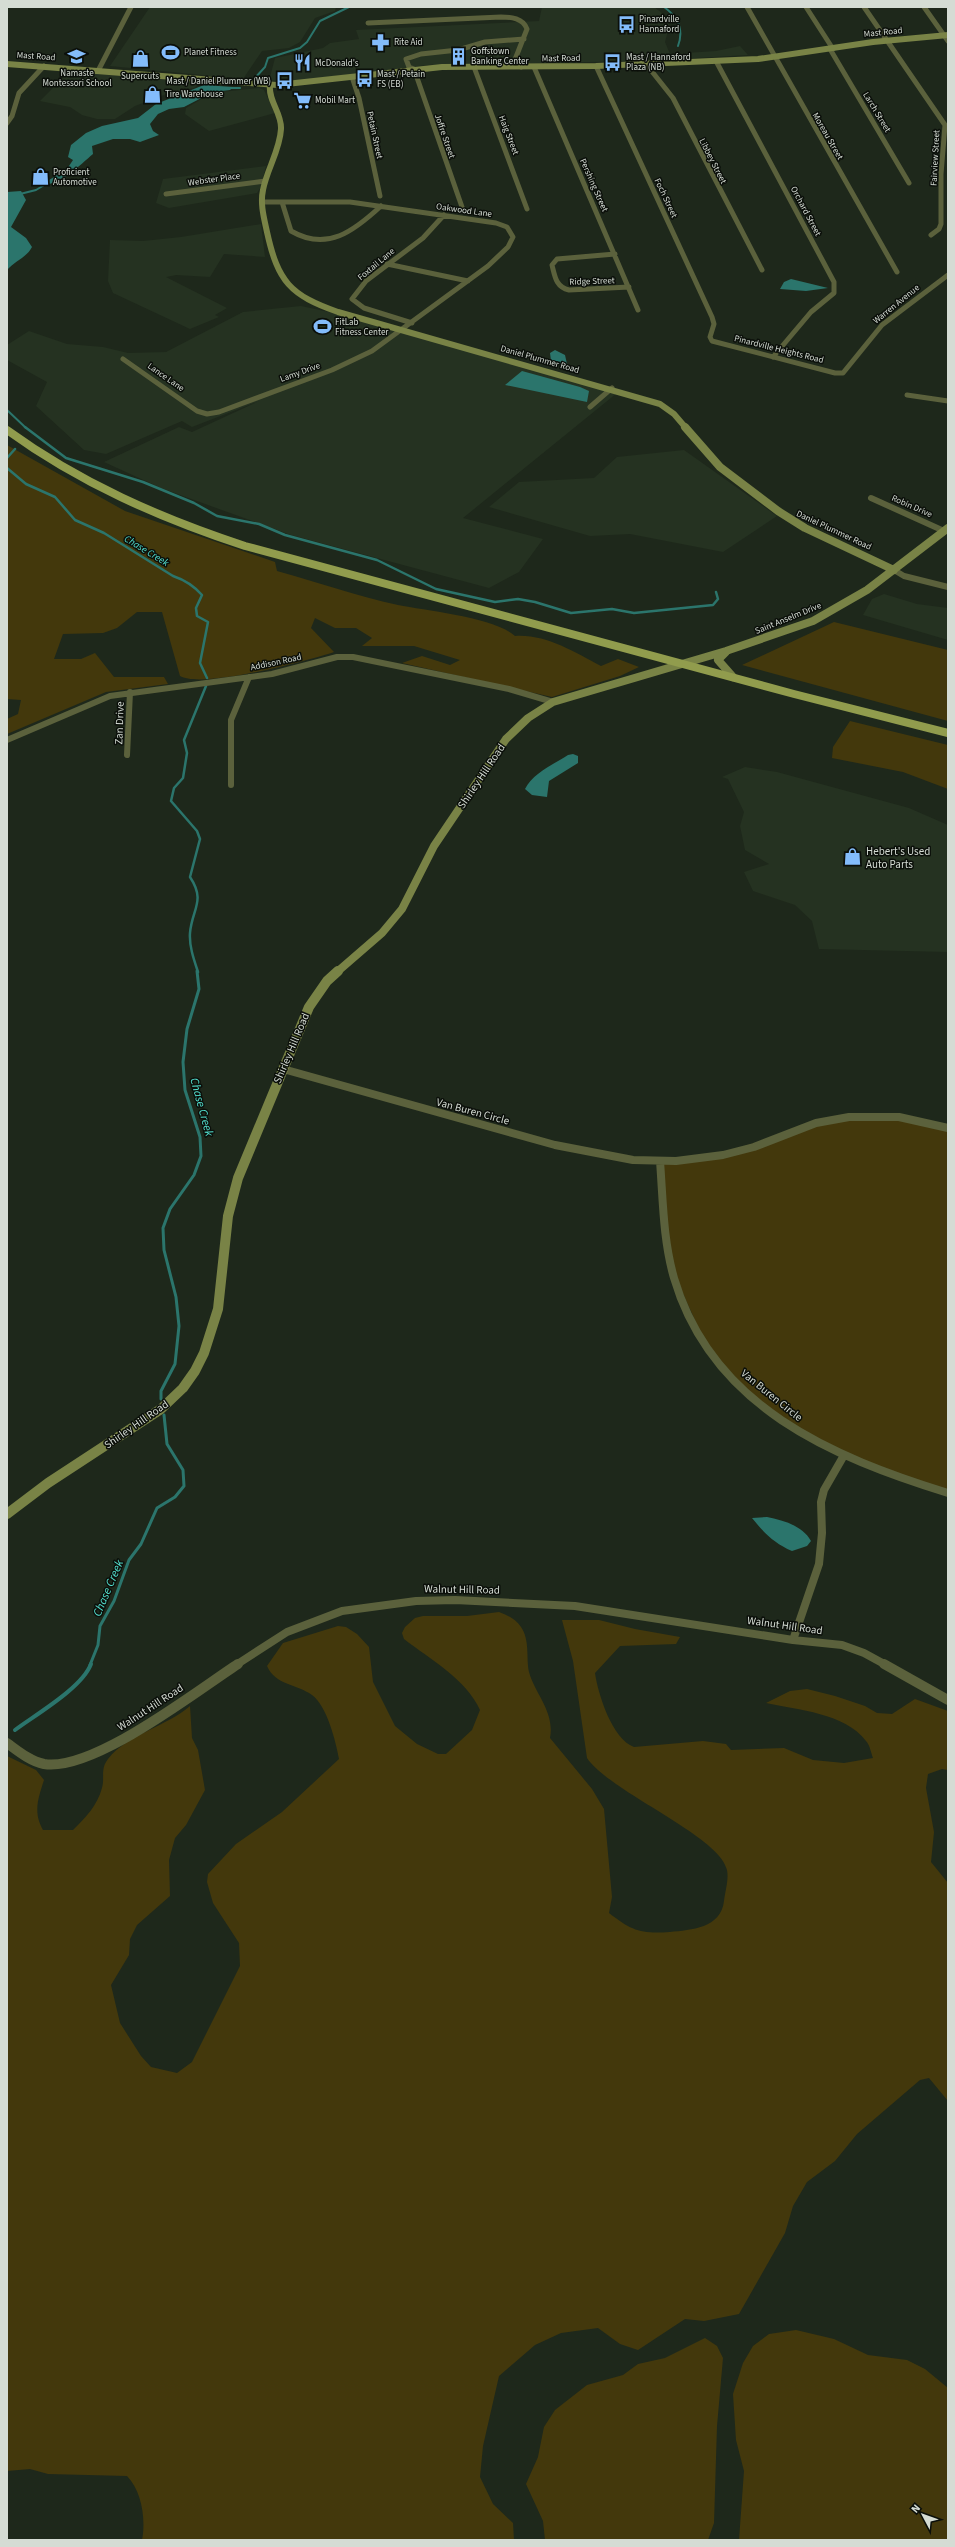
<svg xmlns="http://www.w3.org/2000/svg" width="955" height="2547" font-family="'Source Sans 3',sans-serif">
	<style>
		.built { fill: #253221 }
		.green { fill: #43380c }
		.water { fill: #2b756c }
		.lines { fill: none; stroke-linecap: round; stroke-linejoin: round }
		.stream-far3 { stroke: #2b756c; stroke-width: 2 }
		.stream-far2 { stroke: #2b756c; stroke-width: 2.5 }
		.stream-far1 { stroke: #2b756c; stroke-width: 3 }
		.stream { stroke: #2b756c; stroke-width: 4 }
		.street-far3 { stroke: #5b613c; stroke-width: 5 }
		.street-far2 { stroke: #5b613c; stroke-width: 6 }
		.street-far1 { stroke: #5b613c; stroke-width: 8 }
		.street { stroke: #5b613c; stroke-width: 10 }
		.secondary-far2 { stroke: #798346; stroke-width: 6 }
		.secondary-far1 { stroke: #798346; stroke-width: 8 }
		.secondary { stroke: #798346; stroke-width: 10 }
		.primary { stroke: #919c4d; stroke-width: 8 }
		.labels { text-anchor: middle; stroke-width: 3; stroke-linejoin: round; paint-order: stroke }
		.far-poi-label { font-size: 9px; fill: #d5dcd4; stroke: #0b0f0a; text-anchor: start }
		.far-street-label { font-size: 9px; fill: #d5dcd4; stroke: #0b0f0a }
		.far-water-label { font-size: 10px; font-style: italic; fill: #53e0cf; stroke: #0b0f0a }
		.street-label { font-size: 11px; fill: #d5dcd4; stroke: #0b0f0a }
		.poi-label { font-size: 11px; fill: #d5dcd4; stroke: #0b0f0a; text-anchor: start }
		.water-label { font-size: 12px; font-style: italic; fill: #53e0cf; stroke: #0b0f0a }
	</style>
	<rect width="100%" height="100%" fill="#1e281b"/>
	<path class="built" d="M 150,7 L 336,7 L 335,11 L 315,18 L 300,42 L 289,48 L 262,51 L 243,79 L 110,66 Z
		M 542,7 L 654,7 L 671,20 L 665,42 L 670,54 L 716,51 L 740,46 L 748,55 L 645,61 L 428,65 L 302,80 L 269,81 L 275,58 L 323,48 L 330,43 L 359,39 L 356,30 L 539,21 Z
		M 70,71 L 175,80 L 201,83 L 194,88 L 169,93 L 135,106 L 115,119 L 97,119 L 82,115 L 70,107 L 40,101 Z
		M 259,88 L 264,90 L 275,113 L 209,131 L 185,114 L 186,108 L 212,93 Z
		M 266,166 L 261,187 L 257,193 L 169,208 L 156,203 L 163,179 Z
		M 261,224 L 265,257 L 224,254 L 210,277 L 176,275 L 166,277 L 227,308 L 215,315 L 219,317 L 190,329 L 113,293 L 108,281 L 110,240 L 143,241 L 181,237 Z
		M 301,306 L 338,314 L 617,393 L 463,518 L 543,539 L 519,572 L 489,588 L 291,535 L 161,488 L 104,462 L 179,427 L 192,432 L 259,401 L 192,427 L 182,421 L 106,454 L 84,450 L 36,406 L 47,382 L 7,360 L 7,345 L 29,331 L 67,344 L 103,347 L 128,353 L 166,352 L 243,312 Z
		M 684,450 L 777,516 L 723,552 L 630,534 L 590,536 L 489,507 L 519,482 L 594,478 L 617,457 Z
		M 884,594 L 917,604 L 948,608 L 948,640 L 863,615 L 872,599 Z
		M 745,767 L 777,772 L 909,808 L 948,825 L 948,952 L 819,949 L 812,921 L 795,905 L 753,891 L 744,872 L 769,864 L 745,850 L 740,826 L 744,812 L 728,779 L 722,777 Z"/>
	<path class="green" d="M 7,445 L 125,511 L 275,562 L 277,571 C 317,582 357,596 398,605 C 427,611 494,617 515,636 C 546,634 574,652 601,666 L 618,659 L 639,667 L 620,676 L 552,697 L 402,663 L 422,656 L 450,665 L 460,660 L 414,646 L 362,646 L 372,638 L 356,628 L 335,628 L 315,618 L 311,628 L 334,652 C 307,661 202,689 180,676 L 162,612 L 137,612 L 117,628 L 103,633 L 63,634 L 54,659 L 81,659 L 95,653 L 114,677 L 164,677 L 168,684 L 106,692 L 7,734 L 7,719 L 18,714 L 21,700 L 7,699 Z
		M 834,622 L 948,650 L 948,721 L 742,665 Z
		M 850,721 L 948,745 L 948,789 L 903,772 L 832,758 L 833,747 Z
		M 877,1115 L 948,1128 L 948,1493 L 843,1457 L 750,1395 L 708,1349 L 671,1267 L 660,1161 L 713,1156 L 796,1130 Z
		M 499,1612 C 507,1615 516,1619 521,1627 C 530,1640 526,1657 529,1672 C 535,1694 555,1712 550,1738 L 592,1789 L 604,1809 L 612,1897 L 609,1913 C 632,1931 641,1934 670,1932 C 691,1930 721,1928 724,1901 C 725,1892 729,1879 727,1870 C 720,1836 610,1792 587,1758 L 573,1661 L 562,1620 L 599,1620 L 635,1629 L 680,1637 L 676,1644 L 620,1646 L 595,1673 C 598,1694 612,1739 634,1747 L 703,1741 L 726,1744 L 731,1750 L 784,1748 L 813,1760 L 844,1763 L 873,1758 C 871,1753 870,1745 866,1741 C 845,1713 798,1710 766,1703 L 790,1691 L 807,1689 L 835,1696 L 865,1706 L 877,1713 L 892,1714 L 915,1699 L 948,1711 L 948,1770 L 942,1769 L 928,1774 L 926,1788 L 934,1832 L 931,1862 L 948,1883 L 948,2101 L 929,2078 L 920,2080 L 857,2134 L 835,2161 L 807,2182 L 793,2206 L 785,2233 L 739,2314 L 704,2321 L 685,2319 L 638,2350 L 620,2344 L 598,2328 L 561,2333 L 535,2345 L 499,2376 L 483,2446 L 480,2477 L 493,2504 L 513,2523 L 514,2540 L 142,2540 C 146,2520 142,2491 127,2476 L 48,2474 L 30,2469 L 7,2471 L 7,1756 L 36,1770 L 44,1780 C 38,1799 33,1812 43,1830 L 73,1830 C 86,1817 97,1806 102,1788 C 105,1778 100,1769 108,1759 C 129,1733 166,1727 190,1706 L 192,1738 L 198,1750 L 205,1790 L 186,1825 L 175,1838 L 169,1860 L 170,1896 L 137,1925 L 130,1939 L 129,1955 L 111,1985 L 120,2023 L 141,2056 L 151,2067 L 177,2073 L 192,2062 L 240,1966 L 239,1943 L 213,1903 L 207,1882 L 208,1874 L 236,1844 L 282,1812 L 339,1759 C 336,1742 327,1706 312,1695 C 297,1684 275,1685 267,1666 L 283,1643 L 338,1626 L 346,1627 L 357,1634 L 369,1647 L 373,1682 L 395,1726 L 417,1744 L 438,1754 L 446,1754 L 472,1730 L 480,1710 C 466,1679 431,1660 404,1639 L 402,1633 L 405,1627 L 415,1618 L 423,1616 L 467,1616 Z
		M 796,2330 L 834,2339 L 868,2355 L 907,2360 L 925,2369 L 948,2388 L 948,2540 L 739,2540 L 744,2471 L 736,2440 L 733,2394 L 743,2363 L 753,2346 L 769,2334 Z
		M 705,2338 L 717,2346 L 723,2358 L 717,2426 L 714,2523 L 708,2540 L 545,2540 L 543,2521 L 526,2484 L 538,2457 L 544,2427 L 555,2410 L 587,2385 L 623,2375 L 638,2364 L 665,2358 Z"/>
	<path class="water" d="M 204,85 L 233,87 L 230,90 L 213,92 L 184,107 L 169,109 L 158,114 L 150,124 L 153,131 L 159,135 L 140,142 L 130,139 L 113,139 L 92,146 L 93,154 C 80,165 59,186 41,185 L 67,169 L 73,160 L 68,157 L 71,145 L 86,133 L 102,126 L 138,118 L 156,104 Z
		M 21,191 L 26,200 L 11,227 L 26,238 L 32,247 C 27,257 15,261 7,270 L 7,192 Z
		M 791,279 L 828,288 L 806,291 L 780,289 L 784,282 Z
		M 555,350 L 565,355 L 567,364 L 564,367 L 551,361 L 550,353 Z
		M 522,371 L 580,387 L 589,391 L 587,402 L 505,385 Z
		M 573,754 L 578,756 L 578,763 L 549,781 L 547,797 L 532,795 L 525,789 C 533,773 554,764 568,755 Z
		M 767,1517 C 783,1520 803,1526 811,1541 L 807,1546 L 792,1551 C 774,1543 764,1533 752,1518 Z"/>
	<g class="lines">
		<path class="stream-far3" d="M 664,7 C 678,17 684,30 678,46
			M 254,79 L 265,67 L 268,58 L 300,48 L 307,42 L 320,21 L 349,7
			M 229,88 L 240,88
			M 20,194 L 36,190 L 46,184
			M 7,410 L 26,428"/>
		<path class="stream-far2" d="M 25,427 L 66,458 L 143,482 L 194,503 L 217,516 L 259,524 L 285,535 L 377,560 L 436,589 L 495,602 L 518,599 L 535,602 L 571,613 L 612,609 L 634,613 L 713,605 L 718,599 L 716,592
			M 7,458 L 15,449
			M 7,468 L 26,484 L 55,497 L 75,520 L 104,533 L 173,576 C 185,580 194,586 202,595 L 196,608 L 197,616 L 208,622 L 200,663 L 207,678
			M 198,972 C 194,960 189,946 190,933 C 192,909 206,901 190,877 L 200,839 L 197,831 L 171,801 L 174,788 L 183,778 L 187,753 L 184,740 L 206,686"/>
		<path class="stream-far1" d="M 161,1399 L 161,1391 L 175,1364 L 179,1326 L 176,1297 L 164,1250 L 163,1228 L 170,1209 L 194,1175 L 201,1156 L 200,1137 L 185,1090 L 183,1062 L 187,1029 L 199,989 L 197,971
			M 90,1665 L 98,1645 L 100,1626 L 114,1601 L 129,1560 L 141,1544 L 157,1508 L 175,1497 L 184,1486 L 183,1470 L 167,1444 L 164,1415"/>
		<path class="stream" d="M 15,1730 C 35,1715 82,1688 91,1664"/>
		<path class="street-far3" d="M 747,7 L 897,272
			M 806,7 L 833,49
			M 864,7 L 945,125 L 941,174 L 941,224 L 939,229 L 931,235
			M 924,7 L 948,41
			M 368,23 L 501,17 C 511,17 523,18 527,29 L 514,62 L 521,67
			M 830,49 L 909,183
			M 716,61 L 834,282 L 834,293 L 811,312 L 773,357
			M 646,64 L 673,98 L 762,270
			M 596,66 L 712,317 L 714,324 L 710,337 L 712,341 L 835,373 L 843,373 L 882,325 L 948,275
			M 474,67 L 527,209
			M 534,67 L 638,310
			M 99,69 L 131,7
			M 414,69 L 462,207
			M 414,69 L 409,67 L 406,59 L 421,54 L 458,50 L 485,42 L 524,39
			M 352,77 L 359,98 L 380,196
			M 7,123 L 12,116 L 19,93 L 44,66
			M 166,194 L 265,181
			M 282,202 L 291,231 C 327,252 354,231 381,206
			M 615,254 L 557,259 L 552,265 C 555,277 556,287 569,290 L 629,287
			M 387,264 L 468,281
			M 412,323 L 364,308 L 352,299 L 366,281 L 423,238 L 444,215
			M 123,359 L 197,411 L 207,414 L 219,412 L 332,370 L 372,351 L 488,266 L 508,247 L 513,237 L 507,227 L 496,223 L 350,202 L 262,202
			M 907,395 L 948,401
			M 590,407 L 612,388"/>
		<path class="street-far2" d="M 871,498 L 944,531
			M 894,570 L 904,576 L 948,587
			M 7,740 L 110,696 L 272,674 L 337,657 L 353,657 L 509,689 L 553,702
			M 127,755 L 130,692
			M 231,785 L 231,720 L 249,677"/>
		<path class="street-far1" d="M 283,1069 L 555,1145 L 633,1160 L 676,1161 L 723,1155 L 754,1147 L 816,1123 L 849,1117 L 899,1117 L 948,1128
			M 660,1161 C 663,1200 663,1240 674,1278 C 712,1407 832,1457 948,1493
			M 793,1640 L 819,1564 L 822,1533 L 821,1502 L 824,1490 L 843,1457
			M 236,1665 L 287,1632 L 342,1611 L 416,1601 L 455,1600 L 575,1606 L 793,1640 L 842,1645 L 864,1653 L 886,1665"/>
		<path class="street" d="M 884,1664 L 948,1700
			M 7,1743 C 18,1751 30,1761 44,1764 C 93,1772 195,1692 238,1664"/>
		<path class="secondary-far2" d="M 7,64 L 277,85 L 442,67 L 596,66 L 758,59 L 873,42 L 948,35
			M 270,85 C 268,101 282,113 281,129 C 280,150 267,169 263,190 C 260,204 264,218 267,232 C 278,282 290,295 338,312 L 660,404 L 674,414 L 686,428"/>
		<path class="secondary-far1" d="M 685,427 L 720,467 L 778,511 L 805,528 L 894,570
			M 726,652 L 718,660 L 733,677
			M 337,972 L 382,933 L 402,909 L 434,846 L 506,739 L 528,718 L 553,702 L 726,651 L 813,621 L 867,590 L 948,528"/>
		<path class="secondary" d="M 7,1514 L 48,1483 L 161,1409 L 183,1388 L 195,1371 L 204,1353 L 218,1309 L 228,1216 L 238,1178 L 309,1007 L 327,981 L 338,971"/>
		<path class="primary" d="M 7,430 C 80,483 160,518 245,546 L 794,694 L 948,733"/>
	</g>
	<defs>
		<symbol id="bus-bare" viewBox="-9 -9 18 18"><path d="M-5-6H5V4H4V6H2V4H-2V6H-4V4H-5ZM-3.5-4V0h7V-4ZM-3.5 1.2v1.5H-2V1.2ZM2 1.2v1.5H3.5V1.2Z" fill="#83bcfb" stroke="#0b0f0a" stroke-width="2.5" paint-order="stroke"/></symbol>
		<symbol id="pharmacy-bare" viewBox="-9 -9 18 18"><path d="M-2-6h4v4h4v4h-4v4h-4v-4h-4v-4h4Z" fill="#83bcfb" stroke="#0b0f0a" stroke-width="2.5" paint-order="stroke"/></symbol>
		<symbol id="stadium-bare" viewBox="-9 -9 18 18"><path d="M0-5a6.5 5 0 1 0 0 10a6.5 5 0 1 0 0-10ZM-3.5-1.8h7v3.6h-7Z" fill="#83bcfb" stroke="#0b0f0a" stroke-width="2.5" paint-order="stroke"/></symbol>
		<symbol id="school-bare" viewBox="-9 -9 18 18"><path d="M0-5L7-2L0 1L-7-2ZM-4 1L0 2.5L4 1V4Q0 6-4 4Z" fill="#83bcfb" stroke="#0b0f0a" stroke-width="2.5" paint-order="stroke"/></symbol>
		<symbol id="building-bare" viewBox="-9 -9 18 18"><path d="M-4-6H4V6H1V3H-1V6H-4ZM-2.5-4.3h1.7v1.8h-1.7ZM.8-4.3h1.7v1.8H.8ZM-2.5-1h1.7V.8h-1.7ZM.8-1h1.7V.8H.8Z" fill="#83bcfb" stroke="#0b0f0a" stroke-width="2.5" paint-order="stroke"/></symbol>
		<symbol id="shop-bare" viewBox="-9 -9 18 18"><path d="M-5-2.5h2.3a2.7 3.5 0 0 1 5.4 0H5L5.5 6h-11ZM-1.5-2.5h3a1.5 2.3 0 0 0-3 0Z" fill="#83bcfb" stroke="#0b0f0a" stroke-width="2.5" paint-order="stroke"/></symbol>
		<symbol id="restaurant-bare" viewBox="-9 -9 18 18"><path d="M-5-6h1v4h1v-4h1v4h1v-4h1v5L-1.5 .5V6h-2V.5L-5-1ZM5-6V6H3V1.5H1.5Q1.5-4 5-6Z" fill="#83bcfb" stroke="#0b0f0a" stroke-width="2.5" paint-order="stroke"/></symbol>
		<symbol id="supermarket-bare" viewBox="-9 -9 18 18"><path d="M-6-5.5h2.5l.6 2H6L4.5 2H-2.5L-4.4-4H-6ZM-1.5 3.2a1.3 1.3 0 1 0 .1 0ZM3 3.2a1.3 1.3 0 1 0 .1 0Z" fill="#83bcfb" stroke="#0b0f0a" stroke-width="2.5" paint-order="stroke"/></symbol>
	</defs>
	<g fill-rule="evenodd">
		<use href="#bus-bare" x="614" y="12" width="25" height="25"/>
		<use href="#pharmacy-bare" x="368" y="30" width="25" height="25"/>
		<use href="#stadium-bare" x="158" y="40" width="25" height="25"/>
		<use href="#school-bare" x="64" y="44" width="25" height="25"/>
		<use href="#building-bare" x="446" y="44" width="25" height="25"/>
		<use href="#shop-bare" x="128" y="46" width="25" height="25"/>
		<use href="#bus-bare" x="600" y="50" width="25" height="25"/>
		<use href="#restaurant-bare" x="290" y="50" width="25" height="25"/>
		<use href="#bus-bare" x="352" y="66" width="25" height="25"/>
		<use href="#bus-bare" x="272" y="68" width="25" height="25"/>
		<use href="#shop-bare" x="140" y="82" width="25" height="25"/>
		<use href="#supermarket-bare" x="290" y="88" width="25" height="25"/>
		<use href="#shop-bare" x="28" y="164" width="25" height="25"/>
		<use href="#stadium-bare" x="310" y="314" width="25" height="25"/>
		<use href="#shop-bare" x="840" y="844" width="25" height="25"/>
	</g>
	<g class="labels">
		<g class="far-poi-label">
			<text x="639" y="22">Pinardville<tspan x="639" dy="10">Hannaford</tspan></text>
			<text x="394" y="45">Rite Aid</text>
			<text x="471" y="54">Goffstown<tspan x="471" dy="10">Banking Center</tspan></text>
			<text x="184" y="55">Planet Fitness</text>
			<text x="626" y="60">Mast / Hannaford<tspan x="626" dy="10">Plaza (NB)</tspan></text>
			<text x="315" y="66">McDonald's</text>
			<text x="77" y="76" text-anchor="middle">Namaste<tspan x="77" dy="10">Montessori School</tspan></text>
			<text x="377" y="77">Mast / Petain<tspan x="377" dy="10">FS (EB)</tspan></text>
			<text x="140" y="79" text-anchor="middle">Supercuts</text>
			<text x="271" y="84" text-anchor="end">Mast / Daniel Plummer (WB)</text>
			<text x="165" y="97">Tire Warehouse</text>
			<text x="315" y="103">Mobil Mart</text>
			<text x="53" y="175">Proficient<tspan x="53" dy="10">Automotive</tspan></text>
			<text x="335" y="325">FitLab<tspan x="335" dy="10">Fitness Center</tspan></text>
		</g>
		<g class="far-street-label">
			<text transform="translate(883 32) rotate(-6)" y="3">Mast Road</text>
			<text transform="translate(36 56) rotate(4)" y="3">Mast Road</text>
			<text transform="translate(561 58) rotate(-1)" y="3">Mast Road</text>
			<text transform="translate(877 112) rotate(59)" y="3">Larch Street</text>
			<text transform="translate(375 135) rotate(78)" y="3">Petain Street</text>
			<text transform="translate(509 135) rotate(69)" y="3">Haig Street</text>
			<text transform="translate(445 136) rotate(71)" y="3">Joffre Street</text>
			<text transform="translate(828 136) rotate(60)" y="3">Moreau Street</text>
			<text transform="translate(935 158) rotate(-87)" y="3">Fairview Street</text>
			<text transform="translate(713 161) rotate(63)" y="3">Libbey Street</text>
			<text transform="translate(214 179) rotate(-8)" y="3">Webster Place</text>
			<text transform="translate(594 185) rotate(66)" y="3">Pershing Street</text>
			<text transform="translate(666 198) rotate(65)" y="3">Foch Street</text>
			<text transform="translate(464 210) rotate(8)" y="3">Oakwood Lane</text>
			<text transform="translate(806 211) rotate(62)" y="3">Orchard Street</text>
			<text transform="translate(376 264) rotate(-40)" y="3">Foxtail Lane</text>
			<text transform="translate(592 281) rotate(-2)" y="3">Ridge Street</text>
			<text transform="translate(896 304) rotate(-39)" y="3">Warren Avenue</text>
			<text transform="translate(779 349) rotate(14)" y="3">Pinardville Heights Road</text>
			<text transform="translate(540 359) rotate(16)" y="3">Daniel Plummer Road</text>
			<text transform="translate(300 372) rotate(-20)" y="3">Lamy Drive</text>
			<text transform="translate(166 377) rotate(35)" y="3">Lance Lane</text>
			<text transform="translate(912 506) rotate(24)" y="3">Robin Drive</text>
			<text transform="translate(834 530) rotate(25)" y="3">Daniel Plummer Road</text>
			<text transform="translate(788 618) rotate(-22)" y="3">Saint Anselm Drive</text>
			<text transform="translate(276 662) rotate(-12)" y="3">Addison Road</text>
		</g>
		<g class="far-water-label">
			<text transform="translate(147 550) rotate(31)" y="4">Chase Creek</text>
		</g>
		<g class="street-label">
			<text transform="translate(119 723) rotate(-88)" y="4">Zan Drive</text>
			<text transform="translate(481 776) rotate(-56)" y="4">Shirley Hill Road</text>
			<text transform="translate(291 1048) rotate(-67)" y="4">Shirley Hill Road</text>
			<text transform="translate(473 1111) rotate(15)" y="4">Van Buren Circle</text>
			<text transform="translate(772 1395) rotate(39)" y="4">Van Buren Circle</text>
			<text transform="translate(136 1424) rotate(-35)" y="4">Shirley Hill Road</text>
			<text transform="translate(462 1589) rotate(1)" y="4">Walnut Hill Road</text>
			<text transform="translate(785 1625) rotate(8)" y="4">Walnut Hill Road</text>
			<text transform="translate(150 1707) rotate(-33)" y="4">Walnut Hill Road</text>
		</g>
		<g class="poi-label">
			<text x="866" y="855">Hebert's Used<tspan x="866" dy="13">Auto Parts</tspan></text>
		</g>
		<g class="water-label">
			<text transform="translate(202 1107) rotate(75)" y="4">Chase Creek</text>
			<text transform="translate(108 1588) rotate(-67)" y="4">Chase Creek</text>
		</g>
	</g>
	<rect width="955" height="2547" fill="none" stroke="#d5dcd4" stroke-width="16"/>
	<g transform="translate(923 2515) rotate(311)" stroke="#0b0f0a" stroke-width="3" paint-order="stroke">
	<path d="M0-3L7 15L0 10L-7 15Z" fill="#d5dcd4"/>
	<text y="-6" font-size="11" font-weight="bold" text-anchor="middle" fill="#d5dcd4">N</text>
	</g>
</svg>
